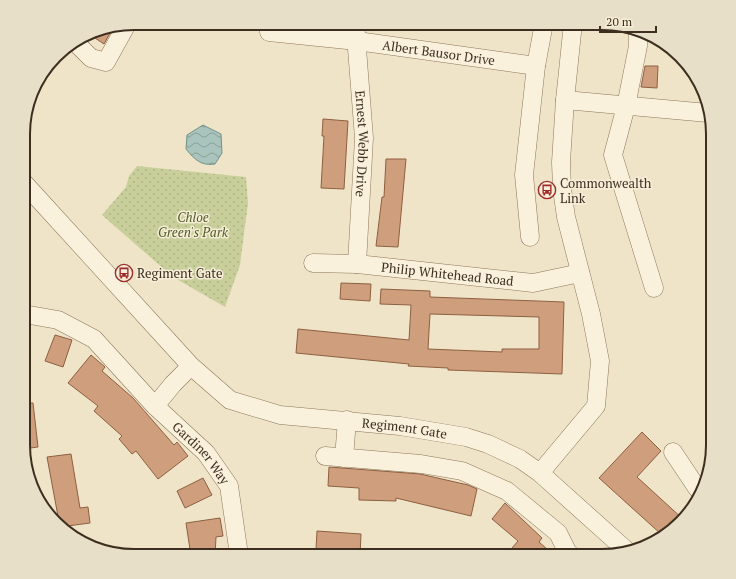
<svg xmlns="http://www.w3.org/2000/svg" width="736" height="579" font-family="'PT Serif',serif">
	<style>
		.park { fill: url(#park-dots) }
		.water { fill: url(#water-waves); stroke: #6f938a }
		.building { fill: #cf9f7d; stroke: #8d5f41; fill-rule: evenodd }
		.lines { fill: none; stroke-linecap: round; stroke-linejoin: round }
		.minor-casing { stroke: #8d765c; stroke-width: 19 }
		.minor { stroke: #faf1dc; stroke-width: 18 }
		.labels { text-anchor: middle; stroke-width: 3; stroke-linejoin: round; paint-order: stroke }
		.street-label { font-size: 13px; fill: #3d2e20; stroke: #f7eed8 }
		.poi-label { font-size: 13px; fill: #3d2e20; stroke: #f7eed8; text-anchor: start }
		.park-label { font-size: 13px; font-style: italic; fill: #4d5a26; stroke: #f7eed8 }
		.rim { fill: none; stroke: #3d2e20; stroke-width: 2 }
	</style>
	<defs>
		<pattern id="park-dots" width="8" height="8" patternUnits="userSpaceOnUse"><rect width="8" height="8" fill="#c9cf9b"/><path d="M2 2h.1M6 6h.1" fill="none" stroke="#aeb285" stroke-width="1.8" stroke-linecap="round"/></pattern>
		<pattern id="water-waves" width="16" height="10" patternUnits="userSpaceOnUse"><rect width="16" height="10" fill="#a9c4bc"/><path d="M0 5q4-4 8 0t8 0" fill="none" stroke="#8ba098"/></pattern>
	</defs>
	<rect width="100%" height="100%" fill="#f0e4c8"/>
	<path class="park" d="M 137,166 L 246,177 L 248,203 L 240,265 L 225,307 L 173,277 L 102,215 L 126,187 L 129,176 Z"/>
	<path class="water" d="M 203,125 L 221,134 L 222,153 L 215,164 C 201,166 195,160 186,149 L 187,135 Z"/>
	<path class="building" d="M 114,26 L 104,44 L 89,34 L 98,29 Z
		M 645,66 L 658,66 L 657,88 L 641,87 Z
		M 323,119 L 348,121 L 344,189 L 321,188 L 324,136 L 322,136 Z
		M 386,159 L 406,159 L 398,247 L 376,246 L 382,197 L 384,197 Z
		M 341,283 L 371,284 L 370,301 L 340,299 Z
		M 381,289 L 430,291 L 430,297 L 564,302 L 562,374 L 448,370 L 448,368 L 408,366 L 409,364 L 296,353 L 298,329 L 409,340 L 411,305 L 380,304 ZM 430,314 L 539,317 L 539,349 L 502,349 L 502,352 L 428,349 Z
		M 55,335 L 72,340 L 63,367 L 45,361 Z
		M 91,355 L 105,367 L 102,371 L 133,398 L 174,445 L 177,442 L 188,456 L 158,479 L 136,451 L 132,454 L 119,439 L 122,436 L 94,411 L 98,406 L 68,383 Z
		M 23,403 L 33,403 L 38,447 L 23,449 Z
		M 642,432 L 661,451 L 637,477 L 684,520 L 662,535 L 599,478 Z
		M 71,454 L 80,508 L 88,507 L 90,523 L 60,527 L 47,457 Z
		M 329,467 L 420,474 L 468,485 L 477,489 L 471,516 L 396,498 L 396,501 L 359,500 L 359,488 L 328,486 Z
		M 203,478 L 212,495 L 185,508 L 177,491 Z
		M 505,503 L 542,538 L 539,542 L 555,556 L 521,556 L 512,548 L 518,541 L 492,519 Z
		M 220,518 L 223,536 L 216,537 L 215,556 L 191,556 L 186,523 Z
		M 317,531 L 361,534 L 360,556 L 335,556 L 335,550 L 316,549 Z"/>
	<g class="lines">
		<defs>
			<g id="minor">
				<path id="s1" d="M 355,23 L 364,138 L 357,264"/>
				<path d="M 638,30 L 638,46 L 626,106 L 613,155 L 654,288"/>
				<path id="s2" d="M 269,32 L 357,41 L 536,66"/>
				<path d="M 75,42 L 91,58 L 106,62 L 127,24"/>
				<path d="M 565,100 L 708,113"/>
				<path id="s3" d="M 24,183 L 191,366 L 230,400 L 280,415 L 400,426 L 466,437 L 488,444 L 520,459 L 540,473 L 627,551"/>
				<path d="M 530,237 L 524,175 L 536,66 L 544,23"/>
				<path id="s4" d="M 313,263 L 357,264 L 533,283 L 580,273"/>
				<path id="s5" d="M 24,314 L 58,320 L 94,339 L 155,406 L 206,453 L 229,486 L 238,548 L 235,556"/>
				<path d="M 155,406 L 173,384 L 191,366"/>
				<path d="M 673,452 L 697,488 L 703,490"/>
				<path d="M 325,456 L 421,464 L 462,471 L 507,491 L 558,533 L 568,553 L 572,556"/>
				<path d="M 344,458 L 347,420"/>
				<path d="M 540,473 L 596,406 L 600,361 L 591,314 L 566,217 L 562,189 L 561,162 L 565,100 L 573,23"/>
			</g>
		</defs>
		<use href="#minor" class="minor-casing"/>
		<use href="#minor" class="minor"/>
	</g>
	<defs>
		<symbol id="bus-ring" viewBox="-11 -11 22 22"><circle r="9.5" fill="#f7eed8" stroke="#9e2a2b" stroke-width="1.5"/><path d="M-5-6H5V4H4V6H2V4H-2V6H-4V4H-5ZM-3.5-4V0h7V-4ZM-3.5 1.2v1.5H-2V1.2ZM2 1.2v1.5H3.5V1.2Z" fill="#9e2a2b"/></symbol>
	</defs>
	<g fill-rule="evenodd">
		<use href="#bus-ring" x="537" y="180" width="20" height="20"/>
		<use href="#bus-ring" x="114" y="263" width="20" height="20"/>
	</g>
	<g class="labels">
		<g class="street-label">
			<text dy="5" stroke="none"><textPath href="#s2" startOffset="171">Albert Bausor Drive</textPath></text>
			<text dy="5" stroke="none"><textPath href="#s1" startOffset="121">Ernest Webb Drive</textPath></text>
			<text dy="5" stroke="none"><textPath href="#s4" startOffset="135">Philip Whitehead Road</textPath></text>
			<text dy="5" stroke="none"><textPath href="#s3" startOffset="477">Regiment Gate</textPath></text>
			<text dy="5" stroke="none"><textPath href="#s5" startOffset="232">Gardiner Way</textPath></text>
		</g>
		<g class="poi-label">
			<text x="560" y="188">Commonwealth<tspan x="560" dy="15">Link</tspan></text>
			<text x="137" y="278">Regiment Gate</text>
		</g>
		<g class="park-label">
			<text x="193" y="222">Chloe<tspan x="193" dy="15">Green's Park</tspan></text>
		</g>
	</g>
	<path d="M0 0H736V579H0ZM134 30H602A104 104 0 0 1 706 134V445A104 104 0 0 1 602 549H134A104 104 0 0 1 30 445V134A104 104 0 0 1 134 30Z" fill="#e8dfc9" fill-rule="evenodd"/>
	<path class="rim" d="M134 30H602A104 104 0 0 1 706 134V445A104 104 0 0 1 602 549H134A104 104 0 0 1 30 445V134A104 104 0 0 1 134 30Z"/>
	<path d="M600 26v6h56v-6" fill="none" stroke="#3d2e20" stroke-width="2"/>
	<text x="606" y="26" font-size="12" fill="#3d2e20" stroke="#f7eed8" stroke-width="3" paint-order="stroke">20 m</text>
</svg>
